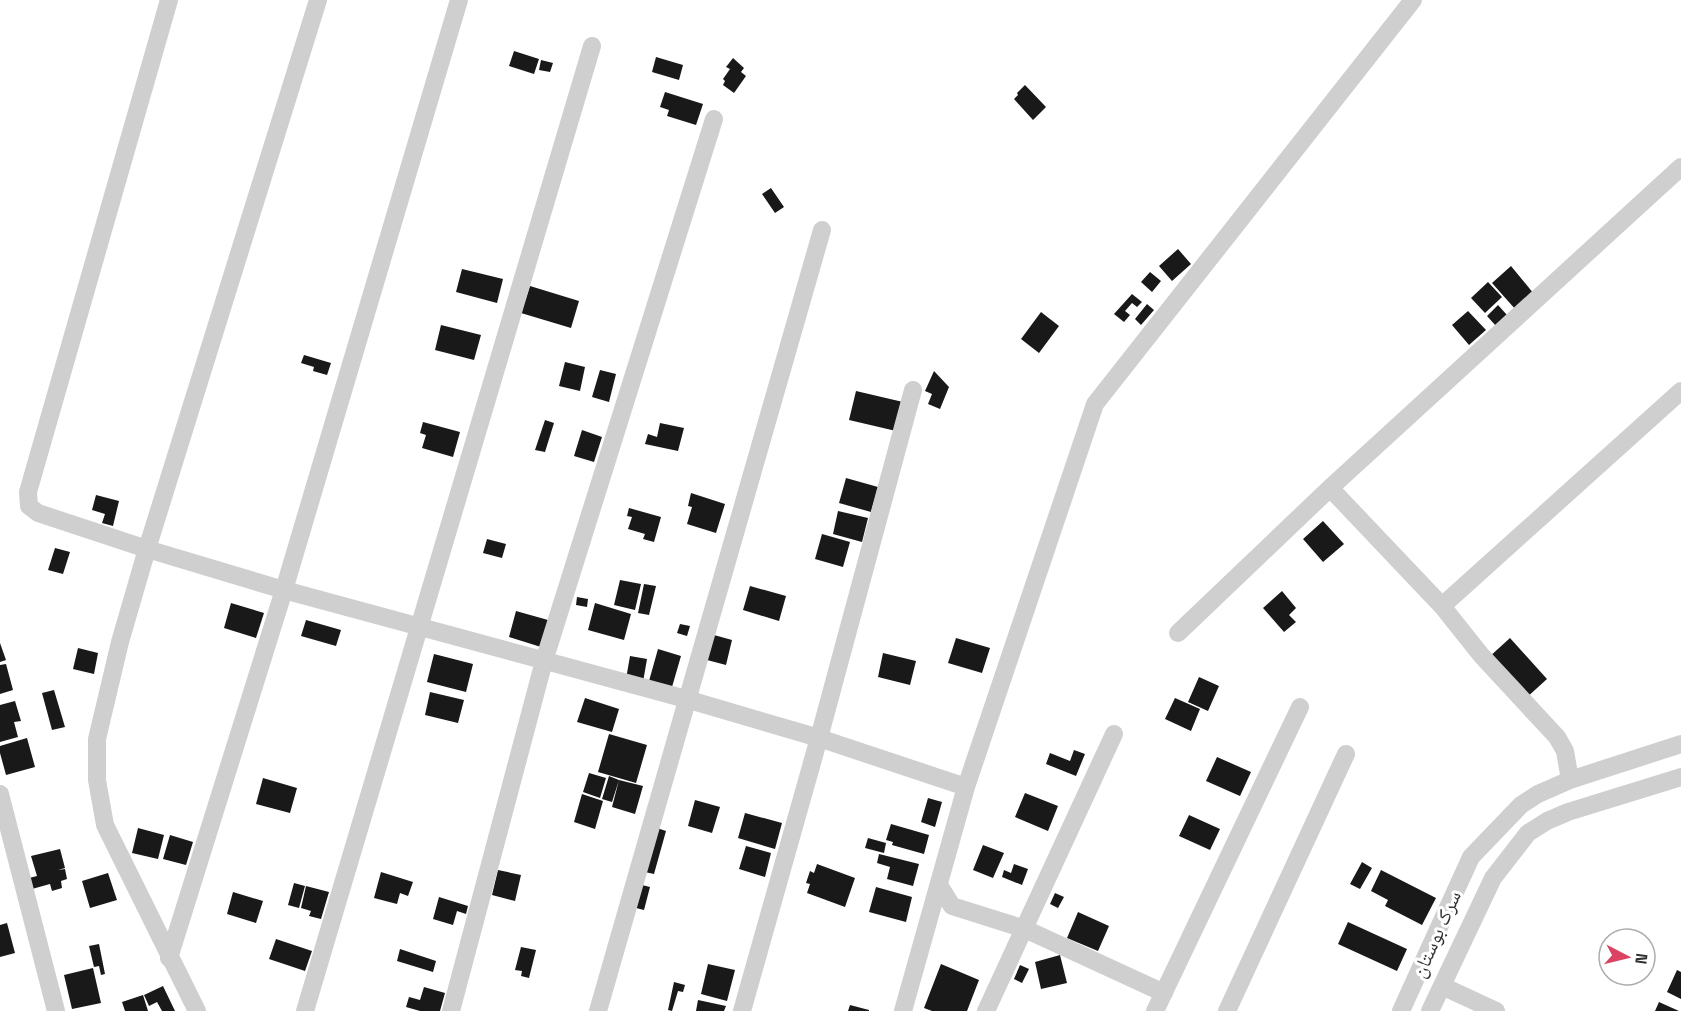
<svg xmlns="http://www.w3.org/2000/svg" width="1681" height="1011" font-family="'Space Grotesk','Noto Naskh Arabic',sans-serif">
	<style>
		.building { fill: #191919 }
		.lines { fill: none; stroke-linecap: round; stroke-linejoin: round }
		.minor { stroke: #cfcfcf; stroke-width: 18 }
		.labels { text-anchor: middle; stroke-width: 6; stroke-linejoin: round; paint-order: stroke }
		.street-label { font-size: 20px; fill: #323232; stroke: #fff }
	</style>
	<rect width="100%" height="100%" fill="#fff"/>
	<path class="building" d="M 514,51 L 539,59 L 534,74 L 509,66 Z
		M 656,57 L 683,65 L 679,80 L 652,72 Z
		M 733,58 L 744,68 L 741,72 L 746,76 L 734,93 L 723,85 L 725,81 L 723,79 L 730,69 L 726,67 Z
		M 541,60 L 553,63 L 550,72 L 539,70 Z
		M 1025,85 L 1046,107 L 1033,120 L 1014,99 L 1018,95 L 1017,93 Z
		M 665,92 L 703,104 L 696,125 L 667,116 L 669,110 L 660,107 Z
		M 771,188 L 784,207 L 775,213 L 762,194 Z
		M 1178,249 L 1191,264 L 1172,281 L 1159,266 Z
		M 1511,266 L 1534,294 L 1516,310 L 1492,283 Z
		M 462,269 L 503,279 L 497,303 L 456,292 Z
		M 1150,272 L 1161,281 L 1152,292 L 1141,282 Z
		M 1488,282 L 1502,297 L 1485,313 L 1471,298 Z
		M 530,286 L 579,301 L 571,328 L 521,313 Z
		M 1132,294 L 1142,302 L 1137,307 L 1132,303 L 1125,311 L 1130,315 L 1124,322 L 1114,314 Z
		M 1147,304 L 1154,310 L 1141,325 L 1135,319 Z
		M 1498,305 L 1507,315 L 1496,326 L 1487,316 Z
		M 1468,311 L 1486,330 L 1469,345 L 1452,325 Z
		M 1041,312 L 1059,326 L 1039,353 L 1021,339 Z
		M 441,325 L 481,335 L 474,360 L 435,350 Z
		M 304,355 L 331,363 L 327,375 L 313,371 L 314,367 L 301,363 Z
		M 565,362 L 585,367 L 580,391 L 559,386 Z
		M 600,370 L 616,374 L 609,402 L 592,397 Z
		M 934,371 L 949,387 L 940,409 L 928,404 L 932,394 L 925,391 Z
		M 856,391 L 903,402 L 896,431 L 849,420 Z
		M 545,420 L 554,423 L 545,452 L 535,450 Z
		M 423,422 L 460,432 L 453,457 L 422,448 L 426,435 L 420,433 Z
		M 660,423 L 684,428 L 678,451 L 645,444 L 648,434 L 657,437 Z
		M 582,430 L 602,437 L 594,462 L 574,456 Z
		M 846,478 L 878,487 L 871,512 L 839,503 Z
		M 691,493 L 725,504 L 716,533 L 687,524 L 692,507 L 688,506 Z
		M 96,495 L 119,501 L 113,526 L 102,523 L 105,514 L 92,510 Z
		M 629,508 L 661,517 L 654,542 L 643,539 L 645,534 L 628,529 L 632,517 L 627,516 Z
		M 838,511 L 868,518 L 862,542 L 833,534 Z
		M 1323,521 L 1344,544 L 1323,562 L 1303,539 Z
		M 822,534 L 850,542 L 843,567 L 815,559 Z
		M 487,539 L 506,544 L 502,558 L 483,553 Z
		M 55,548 L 70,552 L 63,574 L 48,570 Z
		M 620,580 L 641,584 L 635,610 L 614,605 Z
		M 644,584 L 656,586 L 649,615 L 638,613 Z
		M 750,586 L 786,596 L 779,621 L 743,610 Z
		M 1282,591 L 1296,608 L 1289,615 L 1296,622 L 1284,632 L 1263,608 Z
		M 577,597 L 588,599 L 587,607 L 576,605 Z
		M 231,603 L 264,613 L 256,638 L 224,628 Z
		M 595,603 L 631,614 L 624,640 L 588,630 Z
		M 516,611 L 548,620 L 541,647 L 509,637 Z
		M 306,620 L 341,630 L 336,646 L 301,636 Z
		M 680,624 L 690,626 L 687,636 L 677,633 Z
		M 714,635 L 732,640 L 726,665 L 707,660 Z
		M 956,638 L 990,648 L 982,673 L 948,663 Z
		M 1510,638 L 1547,679 L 1525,699 L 1488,658 Z
		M 0,643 L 6,660 L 0,662 Z
		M 78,648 L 98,653 L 94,674 L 73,669 Z
		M 658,649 L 681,656 L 672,687 L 649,681 Z
		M 883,653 L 916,661 L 910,685 L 878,677 Z
		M 434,654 L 473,664 L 466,692 L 427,682 Z
		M 630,656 L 647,659 L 643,682 L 626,679 Z
		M 6,664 L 13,690 L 0,694 L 0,665 Z
		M 1199,677 L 1219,686 L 1208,711 L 1188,702 Z
		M 54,690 L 65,727 L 52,730 L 42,693 Z
		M 430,692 L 464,700 L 458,723 L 425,715 Z
		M 585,698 L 619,709 L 612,732 L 577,722 Z
		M 1175,698 L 1200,709 L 1191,731 L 1165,719 Z
		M 15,701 L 21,721 L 14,722 L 18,737 L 0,742 L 0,705 Z
		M 609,734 L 647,745 L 636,783 L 598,772 Z
		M 27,738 L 35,767 L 6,775 L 0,753 L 0,746 Z
		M 1074,750 L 1085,754 L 1076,776 L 1046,764 L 1050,753 L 1070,761 Z
		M 1217,757 L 1251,772 L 1240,796 L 1206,781 Z
		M 589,773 L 606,778 L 600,798 L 583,792 Z
		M 609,776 L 619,780 L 612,802 L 602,799 Z
		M 263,778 L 297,788 L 290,813 L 256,804 Z
		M 619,780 L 643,786 L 635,814 L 612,807 Z
		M 1025,793 L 1058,806 L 1048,831 L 1015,817 Z
		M 582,794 L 603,801 L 595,829 L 574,822 Z
		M 928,798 L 942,802 L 935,827 L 921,822 Z
		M 695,800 L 720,807 L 712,833 L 688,826 Z
		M 745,813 L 782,823 L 775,849 L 738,838 Z
		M 1189,815 L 1220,829 L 1210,850 L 1179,836 Z
		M 891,824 L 929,835 L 924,854 L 892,845 L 893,842 L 886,840 Z
		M 138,828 L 164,835 L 158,859 L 132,853 Z
		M 657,828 L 666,831 L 654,874 L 645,872 Z
		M 170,835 L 193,842 L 186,865 L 163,859 Z
		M 868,838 L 886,843 L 884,853 L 865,848 Z
		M 983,845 L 1004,853 L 993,878 L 973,870 Z
		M 746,846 L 771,853 L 765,877 L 739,869 Z
		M 60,849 L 65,868 L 58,870 L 65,869 L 67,879 L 61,881 L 62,888 L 52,891 L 50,884 L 32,889 L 29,878 L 37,876 L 31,856 Z
		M 879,854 L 919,864 L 913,886 L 887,879 L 890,867 L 877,863 Z
		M 1362,862 L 1372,868 L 1360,889 L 1350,884 Z
		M 817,864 L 855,878 L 845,907 L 807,893 L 810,884 L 806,883 L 810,871 L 814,873 Z
		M 1014,864 L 1028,869 L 1022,885 L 1002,877 L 1004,870 L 1011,873 Z
		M 498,870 L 521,875 L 515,901 L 492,895 Z
		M 1381,870 L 1436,898 L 1422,925 L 1385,906 L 1388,900 L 1371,891 Z
		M 381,872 L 413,882 L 408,896 L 400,893 L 397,904 L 374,898 Z
		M 108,873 L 117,900 L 90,908 L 82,881 Z
		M 294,883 L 305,886 L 299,908 L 288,905 Z
		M 642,885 L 650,887 L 644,910 L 636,908 Z
		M 306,886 L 329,892 L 321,919 L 309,916 L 311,911 L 301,908 Z
		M 876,887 L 912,897 L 906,922 L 869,912 Z
		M 233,892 L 263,901 L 256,923 L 227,914 Z
		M 1055,893 L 1064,897 L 1058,908 L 1050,904 Z
		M 439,897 L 468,906 L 466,914 L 457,911 L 453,925 L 433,919 Z
		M 1078,912 L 1109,926 L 1098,951 L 1067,938 Z
		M 1348,922 L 1407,949 L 1397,971 L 1338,944 Z
		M 7,923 L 15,953 L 0,957 L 0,925 Z
		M 276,939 L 312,951 L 305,971 L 269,959 Z
		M 99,944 L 105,974 L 101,975 L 99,966 L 94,967 L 89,946 Z
		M 521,947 L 536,950 L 529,978 L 521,976 L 522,971 L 515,970 Z
		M 400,949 L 436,961 L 433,972 L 397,961 Z
		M 1060,955 L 1067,983 L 1041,989 L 1035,962 Z
		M 708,964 L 735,970 L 727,1001 L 701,994 Z
		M 941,964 L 979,980 L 967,1011 L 932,1011 L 924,1008 Z
		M 1020,965 L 1029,969 L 1022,983 L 1014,979 Z
		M 93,968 L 101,1003 L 72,1009 L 64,975 Z
		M 1677,970 L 1681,972 L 1681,999 L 1667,992 Z
		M 674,982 L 685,985 L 683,992 L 678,991 L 672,1011 L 668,1010 Z
		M 163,986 L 175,1011 L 162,1011 L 157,1002 L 149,1006 L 144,995 Z
		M 424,987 L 445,993 L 440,1011 L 420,1011 L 406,1007 L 409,997 L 420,1000 Z
		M 143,995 L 148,1011 L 125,1011 L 122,1002 Z
		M 698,1000 L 726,1006 L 724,1011 L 696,1011 Z
		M 1659,1002 L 1679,1011 L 1655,1011 Z
		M 850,1005 L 869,1010 L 869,1011 L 848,1011 Z"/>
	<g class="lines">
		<path class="minor" d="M 169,0 L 28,492 L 29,506 L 38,513 L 147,549 L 284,590 L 686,699 L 819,738 L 966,787
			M 1330,488 L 1442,606 L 1481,655 L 1557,737 L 1565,751 L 1570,780
			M 1442,606 L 1681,391
			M 1178,633 L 1330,488 L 1681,167
			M 0,794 L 56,1011
			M 939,885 L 952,906 L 1025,929 L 1164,993
			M 169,958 L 284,590 L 459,0
			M 1442,986 L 1496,1011
			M 197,1011 L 105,825 L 97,780 L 97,739 L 120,642 L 147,549 L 318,0
			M 305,1011 L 592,46
			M 451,1011 L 544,661 L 714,119
			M 598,1011 L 822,230
			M 742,1011 L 819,738 L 913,390
			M 903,1011 L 966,787 L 1095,404 L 1413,0
			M 986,1011 L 1114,734
			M 1155,1011 L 1300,707
			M 1227,1011 L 1346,754
			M 1401,1011 L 1471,857 L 1521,805 L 1538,794 L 1570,780 L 1681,744
			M 1430,1011 L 1493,878 L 1528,833 L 1547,821 L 1568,812 L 1681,777"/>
	</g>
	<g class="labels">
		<g class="street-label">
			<text transform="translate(1436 934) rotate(-66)" y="7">سرک بوستان</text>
		</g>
	</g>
	<g transform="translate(1627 957) rotate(97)"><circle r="28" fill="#ffffff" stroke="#adadad" stroke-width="1.5"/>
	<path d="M0-4.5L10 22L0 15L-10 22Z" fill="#da4361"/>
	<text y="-9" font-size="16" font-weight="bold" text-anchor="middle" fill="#323232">N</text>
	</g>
</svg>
